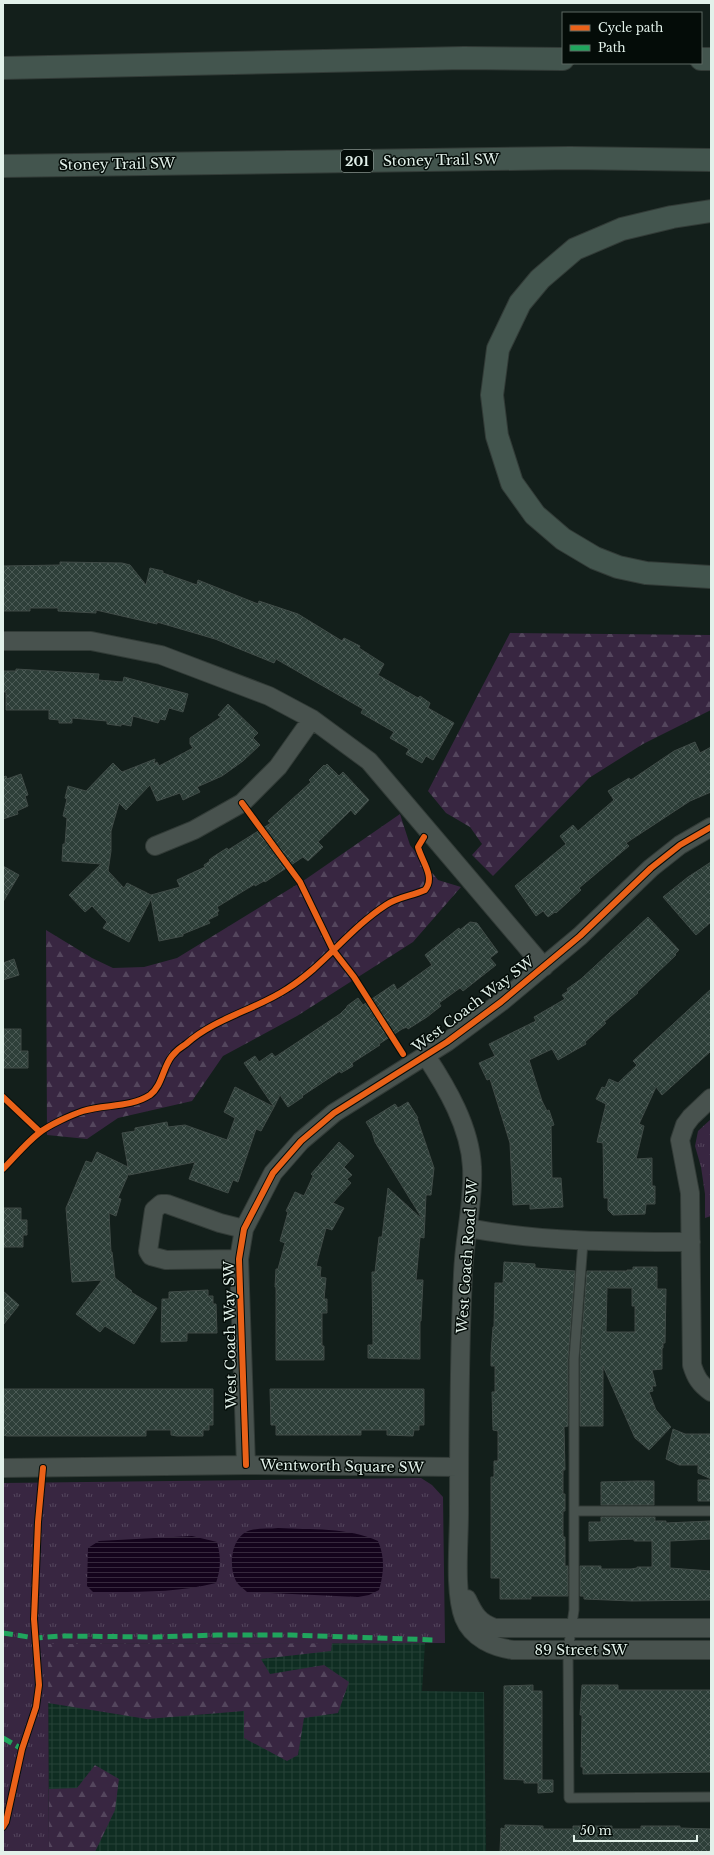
<svg xmlns="http://www.w3.org/2000/svg" width="714" height="1855" font-family="'Libre Baskerville',serif">
	<style>
		.industrial { fill: url(#industrial-grid) }
		.forest { fill: url(#forest-firs) }
		.park { fill: url(#park-tufts) }
		.garden { fill: #382641 }
		.water { fill: url(#water-rules) }
		.building { fill: url(#building-cross-hatch); stroke: #404b47; fill-rule: evenodd }
		.lines { fill: none; stroke-linecap: round; stroke-linejoin: round }
		.lane-casing { stroke: #323b37; stroke-width: 11 }
		.street-casing { stroke: #323b37; stroke-width: 20 }
		.highway-casing { stroke: #323b37; stroke-width: 24 }
		.lane { stroke: #48524e; stroke-width: 9 }
		.street { stroke: #48524e; stroke-width: 18 }
		.highway { stroke: #43554e; stroke-width: 22 }
		.quiet { stroke: #20a55d; stroke-width: 5; stroke-dasharray: 10 5; stroke-linecap: butt }
		.cycleway-casing { stroke: #040c08; stroke-width: 8 }
		.cycleway { stroke: #ea6118; stroke-width: 6 }
		.labels { text-anchor: middle; stroke-width: 3; stroke-linejoin: round; paint-order: stroke }
		.shield { fill: #040c08; stroke: #9faca6; stroke-width: 1 }
		.shield-label { font-size: 13px; font-weight: bold; fill: #e2f1ea }
		.street-label { font-size: 14px; fill: #e2f1ea; stroke: #040c08 }
	</style>
	<defs>
		<pattern id="industrial-grid" width="8" height="8" patternUnits="userSpaceOnUse"><rect width="8" height="8" fill="#0f2d22"/><path d="M0 4h8M4 0v8" fill="none" stroke="#264238"/></pattern>
		<pattern id="forest-firs" width="22" height="20" patternUnits="userSpaceOnUse"><rect width="22" height="20" fill="#382641"/><path d="M5 1l3.5 6h-7zM16 11l3.5 6h-7z" fill="#54465d"/></pattern>
		<pattern id="park-tufts" width="24" height="20" patternUnits="userSpaceOnUse"><rect width="24" height="20" fill="#382641"/><path d="M3 7l-1-3M5 7V3M7 7l1-3M15 17l-1-3M17 17v-4M19 17l1-3" fill="none" stroke="#54465d"/></pattern>
		<pattern id="water-rules" width="6" height="5" patternUnits="userSpaceOnUse"><rect width="6" height="5" fill="#14031c"/><path d="M0 2.5h6" fill="none" stroke="#36283d"/></pattern>
		<pattern id="building-cross-hatch" width="8" height="8" patternUnits="userSpaceOnUse"><rect width="8" height="8" fill="#2e3f39"/><path d="M0 0l8 8M0 8l8-8" fill="none" stroke="#4c5b56"/></pattern>
	</defs>
	<rect width="100%" height="100%" fill="#131f1b"/>
	<path class="industrial" d="M 425,1643 L 422,1691 L 484,1692 L 486,1852 L 49,1852 L 48,1644 Z"/>
	<path class="forest" d="M 510,633 L 711,635 L 711,710 L 643,744 L 589,778 L 493,876 L 472,855 L 482,844 L 470,827 L 446,813 L 428,791 Z
		M 400,814 L 410,845 L 438,880 L 461,887 L 413,942 L 297,1016 L 223,1056 L 192,1101 L 118,1118 L 87,1139 L 47,1135 L 46,930 L 92,958 L 113,968 L 144,967 L 177,958 L 306,879 Z
		M 332,1643 L 331,1651 L 261,1659 L 270,1674 L 324,1665 L 349,1682 L 338,1713 L 304,1718 L 298,1755 L 287,1761 L 244,1738 L 244,1711 L 147,1719 L 48,1703 L 48,1644 Z
		M 95,1765 L 119,1779 L 115,1810 L 95,1852 L 49,1852 L 49,1789 L 77,1788 Z"/>
	<path class="park" d="M 711,1119 L 711,1216 L 705,1218 L 705,1194 L 701,1167 L 695,1146 L 698,1131 Z
		M 421,1478 L 432,1485 L 443,1497 L 445,1643 L 48,1644 L 49,1852 L 3,1852 L 3,1483 Z"/>
	<path class="garden" d="M 3,1746 L 15,1753 L 3,1771 Z"/>
	<path class="water" d="M 278,1528 C 311,1530 347,1527 378,1541 C 385,1557 384,1573 379,1590 L 369,1595 L 358,1597 L 247,1592 C 244,1589 238,1585 236,1581 C 228,1566 231,1535 251,1530 C 259,1528 270,1529 278,1528 Z
		M 192,1536 L 217,1542 C 221,1557 221,1568 216,1583 C 176,1593 134,1592 93,1592 L 87,1586 L 88,1548 L 99,1541 Z"/>
	<path class="building" d="M 60,562 L 122,563 L 130,565 L 146,585 L 150,568 L 163,571 L 163,573 L 197,585 L 198,580 L 258,604 L 259,601 L 298,614 L 342,641 L 344,638 L 360,646 L 359,648 L 384,664 L 378,675 L 418,698 L 420,696 L 430,703 L 428,708 L 454,723 L 433,760 L 426,756 L 422,763 L 406,754 L 409,749 L 390,738 L 394,732 L 361,713 L 363,709 L 276,659 L 274,663 L 215,639 L 157,622 L 157,624 L 96,610 L 96,613 L 58,611 L 58,608 L 30,608 L 30,611 L 3,611 L 3,566 L 60,565 Z
		M 16,669 L 99,674 L 98,680 L 123,682 L 124,677 L 188,694 L 183,712 L 169,708 L 165,720 L 160,719 L 158,723 L 133,716 L 131,726 L 121,724 L 121,726 L 107,724 L 107,721 L 72,718 L 72,723 L 59,723 L 59,720 L 49,719 L 49,710 L 6,710 L 6,692 L 3,692 L 3,671 L 16,671 Z
		M 228,704 L 258,733 L 253,738 L 260,745 L 243,761 L 222,776 L 197,787 L 200,792 L 183,800 L 180,793 L 157,801 L 150,785 L 126,810 L 119,803 L 111,831 L 111,851 L 108,871 L 124,888 L 127,883 L 151,895 L 180,887 L 177,880 L 205,867 L 204,865 L 210,861 L 209,860 L 213,857 L 227,848 L 228,850 L 271,823 L 268,821 L 311,782 L 309,780 L 324,765 L 325,766 L 327,764 L 339,776 L 343,772 L 369,800 L 355,815 L 351,810 L 318,842 L 323,847 L 308,861 L 303,857 L 265,882 L 264,881 L 255,886 L 255,884 L 217,907 L 219,911 L 217,912 L 218,915 L 208,920 L 210,923 L 183,934 L 183,936 L 159,941 L 151,899 L 129,942 L 103,928 L 107,922 L 92,906 L 85,912 L 69,895 L 101,864 L 62,861 L 63,844 L 65,844 L 67,818 L 63,816 L 67,799 L 65,798 L 68,786 L 86,791 L 113,763 L 122,772 L 155,759 L 154,764 L 157,762 L 159,766 L 193,748 L 190,744 L 190,738 L 221,717 L 218,715 Z
		M 695,742 L 700,753 L 711,747 L 711,792 L 690,801 L 626,843 L 629,846 L 579,888 L 581,890 L 556,913 L 555,912 L 548,917 L 543,911 L 536,916 L 515,886 L 566,844 L 560,836 L 573,825 L 578,831 L 614,800 L 608,791 L 629,778 L 631,780 L 674,751 Z
		M 21,774 L 28,795 L 25,796 L 28,806 L 17,811 L 18,814 L 3,819 L 3,777 L 6,776 L 7,779 Z
		M 711,862 L 711,922 L 696,935 L 663,897 L 688,877 Z
		M 3,866 L 19,875 L 3,902 Z
		M 648,917 L 679,950 L 675,954 L 676,955 L 637,992 L 638,993 L 604,1022 L 606,1023 L 585,1042 L 586,1044 L 558,1060 L 552,1049 L 529,1060 L 542,1101 L 547,1111 L 549,1110 L 554,1125 L 551,1126 L 552,1178 L 561,1178 L 563,1207 L 530,1209 L 530,1204 L 513,1205 L 510,1143 L 490,1079 L 487,1080 L 479,1063 L 495,1056 L 489,1044 L 536,1021 L 534,1017 L 565,999 L 562,995 L 568,991 L 567,989 L 581,979 Z
		M 470,922 L 477,923 L 498,952 L 490,958 L 496,965 L 463,991 L 460,988 L 439,1003 L 441,1006 L 427,1017 L 408,1029 L 407,1027 L 402,1029 L 379,1044 L 380,1045 L 352,1063 L 353,1066 L 341,1073 L 340,1071 L 302,1096 L 303,1097 L 288,1107 L 280,1095 L 274,1107 L 244,1063 L 255,1056 L 259,1062 L 272,1053 L 275,1057 L 340,1014 L 347,1007 L 347,1006 L 358,998 L 363,1005 L 394,984 L 397,990 L 432,965 L 425,955 L 459,928 L 460,930 Z
		M 14,959 L 19,975 L 3,980 L 3,963 Z
		M 711,989 L 711,1051 L 662,1095 L 656,1087 L 639,1124 L 644,1126 L 636,1159 L 652,1158 L 652,1186 L 655,1186 L 655,1204 L 646,1204 L 645,1214 L 613,1215 L 608,1210 L 608,1198 L 604,1198 L 603,1143 L 597,1142 L 606,1104 L 596,1099 L 602,1087 L 605,1088 L 609,1079 L 618,1083 L 637,1065 L 633,1061 Z
		M 3,1029 L 21,1029 L 21,1051 L 28,1051 L 28,1068 L 3,1068 Z
		M 235,1087 L 274,1107 L 261,1131 L 256,1129 L 238,1182 L 233,1180 L 228,1193 L 189,1179 L 195,1162 L 129,1175 L 129,1173 L 118,1198 L 121,1199 L 116,1216 L 109,1213 L 111,1252 L 112,1252 L 115,1278 L 132,1291 L 131,1292 L 157,1308 L 134,1344 L 105,1326 L 100,1332 L 76,1314 L 102,1280 L 72,1282 L 66,1208 L 86,1161 L 92,1163 L 97,1152 L 128,1167 L 122,1133 L 135,1131 L 135,1128 L 167,1122 L 168,1127 L 185,1125 L 227,1140 L 235,1118 L 224,1112 Z
		M 408,1102 L 418,1118 L 417,1118 L 434,1168 L 431,1195 L 426,1195 L 424,1238 L 420,1237 L 416,1280 L 423,1280 L 421,1321 L 420,1321 L 420,1359 L 368,1358 L 368,1345 L 373,1345 L 372,1272 L 375,1272 L 379,1237 L 382,1237 L 388,1188 L 423,1220 L 375,1142 L 372,1132 L 366,1122 L 395,1104 L 398,1108 Z
		M 339,1142 L 354,1156 L 344,1167 L 352,1175 L 347,1179 L 351,1183 L 333,1203 L 344,1208 L 332,1230 L 326,1228 L 316,1266 L 321,1267 L 320,1277 L 326,1278 L 324,1299 L 327,1299 L 327,1313 L 322,1313 L 322,1346 L 324,1346 L 324,1360 L 276,1360 L 276,1287 L 275,1287 L 276,1269 L 278,1269 L 285,1243 L 280,1241 L 288,1212 L 286,1211 L 295,1192 L 304,1196 L 313,1176 L 311,1174 Z
		M 3,1208 L 21,1208 L 21,1220 L 27,1220 L 27,1235 L 23,1235 L 23,1247 L 3,1247 Z
		M 504,1262 L 535,1264 L 535,1268 L 575,1271 L 568,1359 L 568,1426 L 564,1427 L 565,1470 L 563,1470 L 563,1494 L 565,1494 L 565,1511 L 563,1511 L 563,1537 L 565,1537 L 565,1566 L 568,1566 L 568,1596 L 531,1596 L 531,1599 L 500,1599 L 500,1578 L 491,1578 L 491,1477 L 494,1477 L 494,1461 L 498,1461 L 498,1431 L 493,1430 L 492,1392 L 495,1392 L 495,1366 L 491,1366 L 491,1354 L 493,1327 L 494,1327 L 495,1283 L 503,1283 Z
		M 633,1267 L 657,1267 L 657,1289 L 666,1289 L 665,1343 L 663,1343 L 663,1348 L 662,1348 L 662,1369 L 652,1370 L 656,1386 L 652,1386 L 653,1391 L 649,1392 L 656,1410 L 671,1427 L 649,1450 L 635,1438 L 603,1366 L 603,1426 L 580,1426 L 580,1359 L 587,1271 L 627,1271 L 627,1270 L 633,1270 ZM 607,1288 L 632,1288 L 632,1306 L 635,1306 L 635,1332 L 606,1332 Z
		M 208,1290 L 208,1296 L 213,1296 L 213,1304 L 216,1304 L 217,1333 L 187,1333 L 187,1341 L 161,1342 L 162,1299 L 169,1299 L 169,1292 Z
		M 3,1291 L 19,1305 L 3,1325 Z
		M 3,1389 L 213,1389 L 213,1425 L 209,1425 L 209,1430 L 203,1430 L 203,1436 L 177,1436 L 171,1435 L 171,1430 L 146,1430 L 146,1436 L 7,1436 L 3,1435 Z
		M 270,1389 L 424,1389 L 424,1425 L 419,1425 L 419,1430 L 414,1430 L 413,1436 L 387,1435 L 387,1430 L 361,1430 L 361,1435 L 276,1435 L 276,1425 L 271,1425 Z
		M 673,1429 L 685,1434 L 711,1434 L 711,1479 L 698,1473 L 698,1465 L 679,1465 L 666,1459 Z
		M 698,1480 L 711,1480 L 711,1501 L 698,1501 Z
		M 638,1481 L 654,1481 L 654,1505 L 601,1505 L 601,1482 Z
		M 601,1517 L 655,1517 L 655,1521 L 666,1521 L 666,1523 L 710,1521 L 710,1539 L 670,1541 L 670,1568 L 711,1571 L 711,1600 L 632,1601 L 584,1599 L 584,1596 L 580,1596 L 580,1566 L 601,1566 L 601,1569 L 631,1569 L 637,1568 L 637,1567 L 652,1567 L 652,1541 L 634,1541 L 634,1539 L 589,1541 L 589,1522 L 601,1522 Z
		M 533,1685 L 533,1691 L 542,1691 L 542,1780 L 553,1780 L 553,1792 L 538,1793 L 538,1783 L 524,1783 L 524,1780 L 504,1779 L 504,1686 Z
		M 582,1685 L 618,1685 L 618,1690 L 711,1690 L 711,1772 L 583,1774 L 583,1767 L 581,1767 L 582,1715 L 580,1715 Z
		M 505,1825 L 543,1826 L 543,1829 L 573,1829 L 573,1826 L 612,1826 L 612,1829 L 641,1829 L 641,1826 L 680,1826 L 680,1828 L 711,1829 L 711,1852 L 500,1852 L 501,1828 L 505,1829 Z"/>
	<g class="lines">
		<defs>
			<path id="lane" d="M 583,1242 L 574,1359 L 574,1511 L 711,1511
				M 574,1511 L 574,1610 L 568,1650 L 569,1798 L 711,1797"/>
			<path id="street" d="M 3,641 L 91,641 L 161,655 L 269,696 L 312,719 L 369,761 L 544,967
				M 155,846 L 194,830 L 242,803 L 278,767 L 312,719
				M 426,1056 C 447,1088 470,1127 472,1167 C 474,1203 464,1238 463,1275 C 459,1354 459,1434 459,1514 C 459,1543 454,1592 464,1618 C 472,1638 493,1647 513,1650 L 711,1650
				M 711,1098 L 691,1117 L 685,1125 L 680,1140 L 690,1193 L 692,1365 C 696,1378 700,1384 711,1392
				M 468,1228 C 542,1242 616,1242 691,1242
				M 239,1259 L 166,1260 L 151,1256 L 148,1251 L 154,1210 L 161,1204 L 167,1204 L 220,1223 L 244,1229
				M 246,1465 L 239,1259 L 244,1229 L 273,1173 L 301,1141 L 334,1113 L 447,1042 L 501,1002 L 580,936 L 651,868 L 680,845 L 711,827
				M 3,1468 L 246,1465 L 459,1467
				M 467,1599 C 474,1614 479,1623 495,1628 L 711,1628"/>
			<path id="highway" d="M 701,59 L 711,59
				M 3,68 L 464,58 L 563,59
				M 3,166 L 570,158 L 711,160
				M 711,211 L 672,217 L 622,229 L 575,249 L 540,279 L 520,303 L 498,349 L 492,395 L 497,436 L 512,483 L 535,515 L 563,539 L 595,558 L 618,567 L 646,573 L 711,577"/>
		</defs>
		<use href="#lane" class="lane-casing"/>
		<use href="#street" class="street-casing"/>
		<use href="#highway" class="highway-casing"/>
		<use href="#lane" class="lane"/>
		<use href="#street" class="street"/>
		<use href="#highway" class="highway"/>
		<path class="quiet" d="M 3,1633 L 35,1638 L 62,1636 L 155,1637 L 217,1635 L 291,1635 L 436,1640
			M 3,1738 L 22,1749"/>
		<defs>
			<path id="cycleway" d="M 242,803 L 300,882 L 333,950 L 354,977 L 403,1054
				M 3,1097 L 40,1132
				M 3,1169 C 15,1157 26,1143 39,1133 C 49,1125 71,1115 83,1111 C 105,1104 130,1108 150,1095 C 162,1086 163,1067 172,1056 C 176,1051 181,1047 186,1044 C 215,1018 255,1010 287,989 C 324,966 349,929 386,905 C 398,897 412,896 425,890 C 436,877 421,860 418,847 L 424,837
				M 246,1465 L 239,1259 L 244,1229 L 273,1173 L 301,1141 L 334,1113 L 447,1042 L 501,1002 L 580,936 L 651,868 L 680,845 L 711,827
				M 3,1827 L 6,1822 L 22,1749 L 36,1707 L 39,1685 L 34,1619 L 38,1522 L 43,1468"/>
		</defs>
		<use href="#cycleway" class="cycleway-casing"/>
		<use href="#cycleway" class="cycleway"/>
	</g>
	<g class="labels">
		<rect class="shield" x="341" y="150" width="32" height="22" rx="3"/>
		<g class="shield-label">
			<text x="357" y="166">201</text>
		</g>
		<g class="street-label">
			<text transform="translate(441 160) rotate(-1)" y="5">Stoney Trail SW</text>
			<text transform="translate(117 164) rotate(-1)" y="5">Stoney Trail SW</text>
			<text transform="translate(473 1004) rotate(-37)" y="5">West Coach Way SW</text>
			<text transform="translate(467 1256) rotate(-86)" y="5">West Coach Road SW</text>
			<text transform="translate(230 1335) rotate(-91)" y="5">West Coach Way SW</text>
			<text transform="translate(342 1466) rotate(1)" y="5">Wentworth Square SW</text>
			<text x="581" y="1655">89 Street SW</text>
		</g>
	</g>
	<rect width="714" height="1855" fill="none" stroke="#e2f1ea" stroke-width="8"/>
	<rect x="562" y="12" width="140" height="52" fill="#040c08" stroke="#5d6862"/>
	<rect x="570" y="25" width="20" height="6" fill="#ea6118" stroke="#5d6862"/>
	<text x="598" y="32" font-size="12" fill="#e2f1ea">Cycle path</text>
	<rect x="570" y="45" width="20" height="6" fill="#20a55d" stroke="#5d6862"/>
	<text x="598" y="52" font-size="12" fill="#e2f1ea">Path</text>
	<path d="M574 1835v6h123v-6" fill="none" stroke="#e2f1ea" stroke-width="2"/>
	<text x="580" y="1835" font-size="12" fill="#e2f1ea" stroke="#040c08" stroke-width="3" paint-order="stroke">50 m</text>
</svg>
